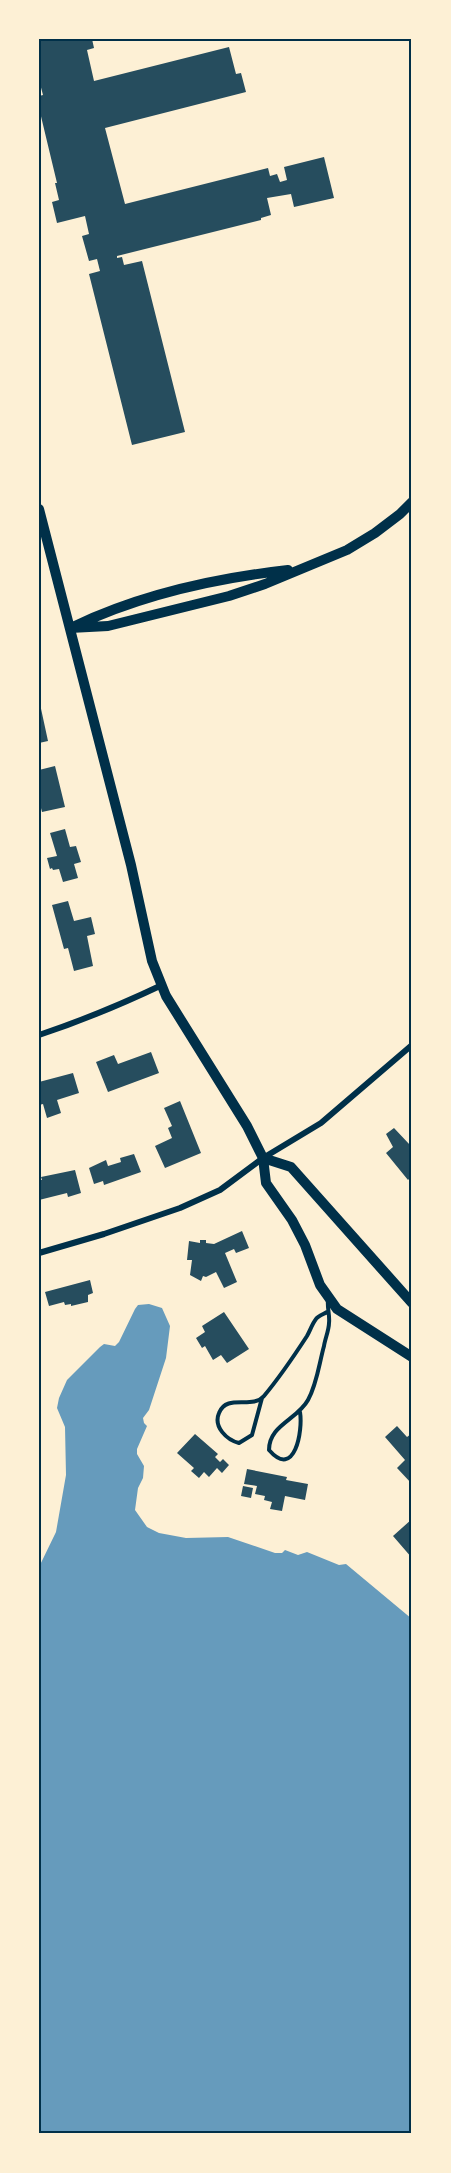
<svg xmlns="http://www.w3.org/2000/svg" width="451" height="2173" font-family="'Noto Sans',sans-serif">
	<style>
		.water { fill: #669bbc }
		.building { fill: #264d5e }
		.lines { fill: none; stroke-linecap: round; stroke-linejoin: round }
		.service { stroke: #003049; stroke-width: 4 }
		.minor { stroke: #003049; stroke-width: 6 }
		.tertiary { stroke: #003049; stroke-width: 10 }
		.neatline { fill: none; stroke: #003049; stroke-width: 2 }
	</style>
	<rect width="100%" height="100%" fill="#fdf0d5"/>
	<path class="water" d="M 149,1304 L 162,1308 L 170,1326 L 166,1358 L 149,1410 L 143,1418 L 144,1423 L 147,1426 L 137,1449 L 137,1454 L 144,1466 L 143,1478 L 138,1488 L 135,1510 L 147,1527 L 159,1533 L 186,1538 L 228,1537 L 275,1553 L 282,1553 L 285,1550 L 298,1555 L 307,1552 L 339,1565 L 346,1564 L 412,1619 L 412,2134 L 39,2134 L 39,1567 L 56,1532 L 66,1475 L 65,1427 L 57,1408 L 59,1398 L 67,1380 L 100,1347 L 104,1344 L 115,1346 L 119,1342 L 135,1309 L 138,1305 Z"/>
	<path class="building" d="M 39,39 L 92,39 L 94,48 L 87,50 L 94,81 L 229,47 L 236,74 L 241,73 L 246,92 L 105,128 L 125,204 L 268,168 L 270,176 L 277,174 L 280,182 L 287,180 L 284,167 L 324,157 L 334,198 L 294,207 L 291,194 L 267,198 L 271,215 L 261,218 L 261,220 L 117,256 L 117,258 L 122,257 L 124,265 L 142,261 L 185,432 L 132,445 L 89,274 L 100,271 L 97,259 L 89,261 L 82,236 L 89,234 L 85,216 L 57,223 L 52,202 L 59,200 L 55,183 L 57,183 L 39,108 L 39,96 L 43,95 L 39,80 Z
		M 40,704 L 48,741 L 39,743 L 39,705 Z
		M 55,766 L 65,807 L 42,812 L 39,800 L 39,770 Z
		M 65,829 L 70,847 L 76,846 L 81,862 L 74,864 L 78,878 L 63,882 L 59,869 L 53,870 L 52,868 L 50,869 L 47,858 L 57,856 L 50,833 Z
		M 68,901 L 74,921 L 91,917 L 95,934 L 87,936 L 93,966 L 74,971 L 68,948 L 64,949 L 52,905 Z
		M 151,1052 L 159,1073 L 108,1092 L 96,1062 L 114,1055 L 118,1064 Z
		M 73,1073 L 79,1093 L 57,1100 L 61,1113 L 47,1118 L 43,1104 L 39,1105 L 39,1082 Z
		M 180,1101 L 201,1153 L 165,1168 L 155,1146 L 172,1138 L 168,1128 L 172,1126 L 164,1108 Z
		M 394,1128 L 410,1145 L 412,1143 L 412,1176 L 408,1180 L 386,1153 L 393,1147 L 386,1134 Z
		M 134,1154 L 141,1172 L 104,1185 L 103,1181 L 94,1184 L 89,1168 L 106,1160 L 108,1166 L 121,1162 L 120,1158 Z
		M 75,1170 L 81,1193 L 68,1197 L 67,1193 L 39,1200 L 39,1180 L 42,1180 L 41,1177 Z
		M 242,1231 L 249,1248 L 236,1253 L 234,1249 L 225,1253 L 237,1282 L 224,1288 L 216,1272 L 206,1277 L 203,1276 L 201,1281 L 190,1275 L 192,1260 L 187,1260 L 189,1241 L 200,1243 L 200,1240 L 206,1240 L 206,1243 L 214,1244 Z
		M 90,1280 L 93,1293 L 88,1295 L 88,1302 L 71,1306 L 71,1304 L 65,1305 L 64,1302 L 49,1306 L 45,1292 Z
		M 224,1312 L 249,1349 L 227,1363 L 221,1355 L 213,1360 L 205,1346 L 202,1348 L 196,1338 L 205,1332 L 202,1326 Z
		M 397,1426 L 407,1437 L 411,1434 L 412,1435 L 412,1484 L 397,1468 L 405,1460 L 385,1437 Z
		M 195,1434 L 218,1454 L 215,1457 L 220,1462 L 223,1459 L 229,1465 L 222,1473 L 217,1468 L 209,1477 L 204,1472 L 199,1478 L 191,1471 L 194,1468 L 177,1453 Z
		M 247,1469 L 287,1477 L 286,1480 L 308,1484 L 305,1500 L 285,1496 L 282,1511 L 270,1509 L 272,1502 L 264,1500 L 265,1496 L 255,1494 L 257,1486 L 244,1484 Z
		M 243,1486 L 253,1488 L 251,1498 L 241,1496 Z
		M 412,1519 L 412,1558 L 393,1536 Z"/>
	<g class="lines">
		<path class="service" d="M 262,1398 L 252,1435 L 239,1443 C 227,1440 213,1427 219,1413 C 227,1393 252,1410 264,1396 C 279,1378 294,1356 307,1336 C 310,1331 312,1324 316,1319 C 318,1316 324,1314 327,1312
			M 300,1412 C 303,1430 295,1480 269,1450 C 269,1425 297,1420 308,1400 C 317,1384 319,1364 324,1346 C 325,1339 329,1330 329,1323 C 330,1315 327,1308 328,1300"/>
		<path class="minor" d="M 39,1035 C 81,1021 122,1004 162,985
			M 39,1253 L 104,1234 L 180,1208 L 220,1190 L 263,1158 L 321,1123 L 412,1045"/>
		<path class="tertiary" d="M 39,509 L 131,865 L 152,961 L 166,996 L 247,1126 L 263,1158 L 266,1183 L 292,1220 L 305,1245 L 320,1285 L 337,1309 L 412,1357
			M 75,626 C 140,595 217,578 288,570
			M 70,628 L 108,626 L 229,596 L 265,584 L 347,550 L 375,533 L 400,514 L 412,502
			M 263,1158 L 291,1167 L 412,1303"/>
	</g>
	<rect width="451" height="2173" fill="none" stroke="#fdf0d5" stroke-width="81"/>
	<rect x="40" y="40" width="370" height="2092" class="neatline"/>
</svg>
